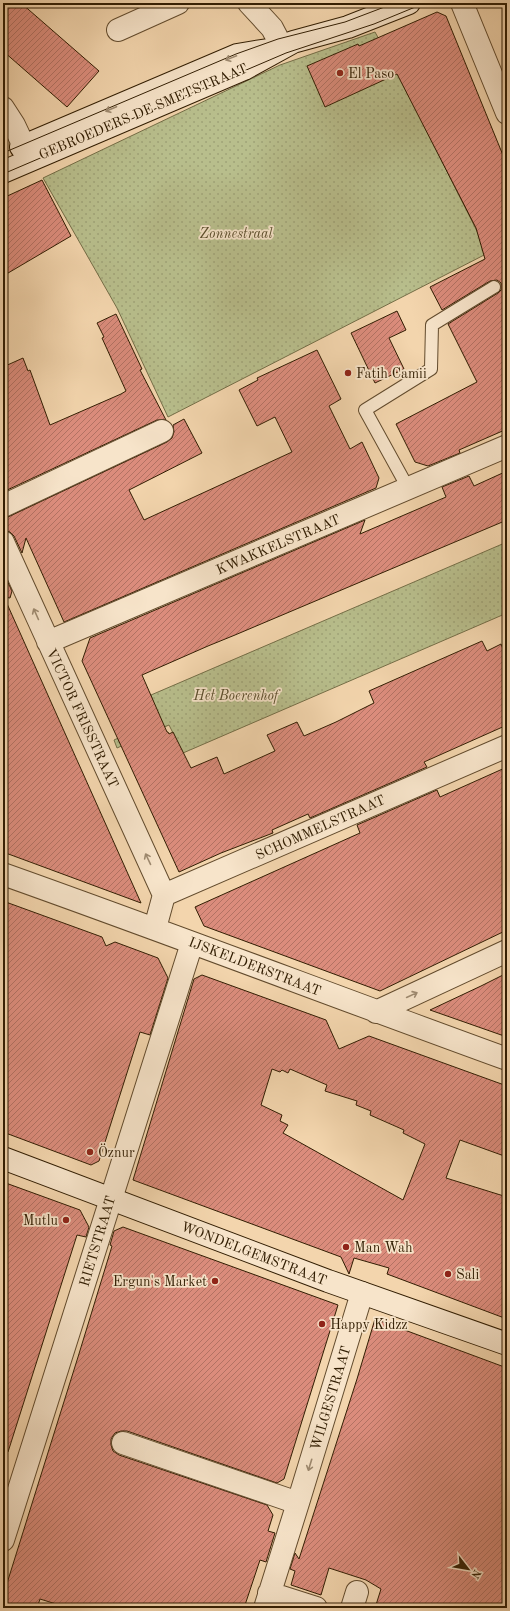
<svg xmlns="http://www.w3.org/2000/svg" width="510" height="1611" font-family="'Old Standard TT',serif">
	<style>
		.park { fill: url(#park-dots); stroke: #746e47 }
		.building { fill: url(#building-hatch); stroke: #311d02; fill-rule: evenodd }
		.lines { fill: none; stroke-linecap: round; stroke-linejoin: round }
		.lane-casing { stroke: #624b2d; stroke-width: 14 }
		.street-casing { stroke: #624b2d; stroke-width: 24 }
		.secondary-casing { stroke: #311d02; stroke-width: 24 }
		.lane { stroke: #f7e4ca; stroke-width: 12 }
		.street { stroke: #f7e4ca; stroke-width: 22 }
		.secondary { stroke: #f7e4ca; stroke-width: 22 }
		.tram { stroke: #311d02; stroke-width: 1 }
		.oneway { stroke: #9e8a70 }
		.poi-dot { fill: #8f2418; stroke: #f7e4ca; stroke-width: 1.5 }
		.labels { text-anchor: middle; stroke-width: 3.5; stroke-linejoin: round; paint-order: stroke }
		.poi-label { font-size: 14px; fill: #311d02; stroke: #f7e4ca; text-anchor: start }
		.street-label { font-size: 14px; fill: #311d02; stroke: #f7e4ca }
		.park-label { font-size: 14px; font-style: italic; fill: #5a4d2b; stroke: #f7e4ca }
	</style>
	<defs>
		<pattern id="park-dots" width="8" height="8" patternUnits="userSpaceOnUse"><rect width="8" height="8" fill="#b8be8c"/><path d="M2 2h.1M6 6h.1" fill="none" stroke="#9fa377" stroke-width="1.8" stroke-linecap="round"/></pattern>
		<pattern id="building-hatch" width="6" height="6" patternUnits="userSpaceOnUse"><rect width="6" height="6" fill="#db8c7c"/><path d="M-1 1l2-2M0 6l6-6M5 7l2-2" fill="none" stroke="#b27263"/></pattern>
	</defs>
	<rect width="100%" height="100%" fill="#f3d5ad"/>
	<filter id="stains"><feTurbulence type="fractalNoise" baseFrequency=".005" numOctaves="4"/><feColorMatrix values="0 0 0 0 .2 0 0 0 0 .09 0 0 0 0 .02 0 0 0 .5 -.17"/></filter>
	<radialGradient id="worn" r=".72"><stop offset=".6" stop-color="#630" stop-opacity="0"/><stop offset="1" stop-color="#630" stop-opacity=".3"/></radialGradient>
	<path class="park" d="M 375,32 L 398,74 L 488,253 L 168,417 L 117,308 L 43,178 L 280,65 Z
		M 507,542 L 507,613 L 183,753 L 169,725 L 117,748 L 114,740 L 159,719 L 151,695 Z"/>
	<path class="building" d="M 3,3 L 21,3 L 99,71 L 67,107 L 3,51 Z
		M 437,12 L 446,16 L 507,165 L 507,429 L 459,450 L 460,453 L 428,466 L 415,462 L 396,424 L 477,382 L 448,324 L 498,293 L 501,290 L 501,283 L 497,280 L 490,281 L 442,310 L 430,287 L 485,259 L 476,228 L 397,74 L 325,107 L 307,66 L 358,44 L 359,46 Z
		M 42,180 L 71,236 L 3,276 L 3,198 Z
		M 397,311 L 406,330 L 389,338 L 404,369 L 375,383 L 351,333 Z
		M 116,314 L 142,369 L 140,370 L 166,420 L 157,420 L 3,492 L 3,367 L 23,358 L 28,371 L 30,370 L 50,425 L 121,394 L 126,391 L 102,338 L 104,337 L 97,323 Z
		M 317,350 L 341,399 L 329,406 L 350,449 L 362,442 L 379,478 L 376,488 L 64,622 L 26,538 L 22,553 L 14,536 L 10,532 L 3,530 L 3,518 L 8,517 L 167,442 L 172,438 L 174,432 L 173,425 L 184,419 L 202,453 L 129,490 L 144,520 L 292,452 L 275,417 L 257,426 L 239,390 L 258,380 L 257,378 Z
		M 507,471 L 507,520 L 235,635 L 208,646 L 142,675 L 167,732 L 168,732 L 169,734 L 173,732 L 191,768 L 217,757 L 224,774 L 275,751 L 267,735 L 297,722 L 304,736 L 336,722 L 374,703 L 369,691 L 482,641 L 487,651 L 501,644 L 507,659 L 507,725 L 424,762 L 427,767 L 310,818 L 308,814 L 272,830 L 273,833 L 221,853 L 179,872 L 82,661 L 90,638 L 365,520 L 360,534 L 446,497 L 442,487 L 469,476 L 474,486 Z
		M 3,572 L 12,591 L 10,598 L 4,597 L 141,903 L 3,852 Z
		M 507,767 L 507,930 L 380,991 L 204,926 L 195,907 L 360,833 L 357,825 L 437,790 L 440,797 Z
		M 3,901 L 102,937 L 106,946 L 115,942 L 158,958 L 168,978 L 150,1035 L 140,1032 L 99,1161 L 91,1165 L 3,1132 Z
		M 507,973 L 507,1037 L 430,1010 L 481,986 Z
		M 202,975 L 326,1020 L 339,1049 L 369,1036 L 507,1086 L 507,1157 L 460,1140 L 446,1178 L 507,1197 L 507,1319 L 387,1274 L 389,1268 L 354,1258 L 349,1274 L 341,1257 L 133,1180 L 194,979 ZM 272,1069 L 280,1072 L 282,1070 L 288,1073 L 290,1069 L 327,1085 L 325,1091 L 357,1101 L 356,1105 L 371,1111 L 370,1115 L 404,1130 L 403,1133 L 425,1144 L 403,1200 L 283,1133 L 288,1125 L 280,1121 L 282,1115 L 261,1105 Z
		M 3,1182 L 80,1210 L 89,1227 L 86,1237 L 77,1235 L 8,1452 L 3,1451 Z
		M 123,1227 L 338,1305 L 284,1479 L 277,1483 L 127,1431 L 121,1431 L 115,1433 L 111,1439 L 111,1445 L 113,1451 L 119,1455 L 267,1505 L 273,1515 L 268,1531 L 275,1533 L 266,1562 L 260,1560 L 244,1608 L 69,1608 L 40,1599 L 37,1608 L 3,1608 L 3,1596 L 78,1357 L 112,1246 L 110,1245 L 114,1231 Z
		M 375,1319 L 507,1368 L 507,1608 L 375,1608 L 381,1589 L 366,1580 L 329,1568 L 321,1595 L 291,1585 L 295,1571 L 290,1569 L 295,1553 L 299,1559 L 357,1379 Z"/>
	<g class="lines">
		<defs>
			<path id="lane" d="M 408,488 L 365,410 L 431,369 L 432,325 L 494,287"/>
			<path id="street" d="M 249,3 L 272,28 L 282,47
				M 462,3 L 507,113
				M 118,30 L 178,3
				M 3,108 L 14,125 L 30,159
				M 3,506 L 162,431
				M 3,542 L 164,895
				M 48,642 L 507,446
				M 3,874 C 172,934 339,998 507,1059
				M 155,928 L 164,895 L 507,746
				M 376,1012 L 507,951
				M 123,1443 L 298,1503
				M 3,1540 L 192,943
				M 269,1593 L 316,1608
				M 265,1608 L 298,1503 L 362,1293
				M 352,1608 L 357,1592"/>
			<path id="secondary" d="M 21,147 L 237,55 L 268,50
				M 3,172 L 244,69 L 293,42 L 348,27 L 409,3
				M 3,1158 L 328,1281 L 507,1344"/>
		</defs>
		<use href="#lane" class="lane-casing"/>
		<use href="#street" class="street-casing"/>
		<use href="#secondary" class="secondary-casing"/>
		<use href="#lane" class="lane"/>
		<use href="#street" class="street"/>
		<use href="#secondary" class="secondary"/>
		<path class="tram" d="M 3,153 L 236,54 L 278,39 L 345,22 L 395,3
			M 3,174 L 286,53 L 374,24 L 425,3"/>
	</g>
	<defs><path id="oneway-shaft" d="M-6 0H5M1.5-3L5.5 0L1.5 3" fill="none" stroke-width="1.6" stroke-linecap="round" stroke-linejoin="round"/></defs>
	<g class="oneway">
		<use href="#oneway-shaft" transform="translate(231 58) rotate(158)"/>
		<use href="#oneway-shaft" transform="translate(111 109) rotate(157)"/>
		<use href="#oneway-shaft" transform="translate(36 614) rotate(-114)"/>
		<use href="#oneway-shaft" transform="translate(148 859) rotate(-115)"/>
		<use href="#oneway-shaft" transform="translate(412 995) rotate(-25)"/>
		<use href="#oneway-shaft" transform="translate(310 1465) rotate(107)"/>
	</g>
	<g class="poi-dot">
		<circle cx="340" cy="73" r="4"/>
		<circle cx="348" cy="373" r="4"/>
		<circle cx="90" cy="1152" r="4"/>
		<circle cx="66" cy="1220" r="4"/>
		<circle cx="346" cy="1247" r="4"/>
		<circle cx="448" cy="1274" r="4"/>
		<circle cx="215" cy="1281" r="4"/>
		<circle cx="322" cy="1324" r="4"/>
	</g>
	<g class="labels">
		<g class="poi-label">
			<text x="348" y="78">El Paso</text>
			<text x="356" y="378">Fatih Camii</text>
			<text x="98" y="1157">Öznur</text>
			<text x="58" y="1225" text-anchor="end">Mutlu</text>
			<text x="354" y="1252">Man Wah</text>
			<text x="456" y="1279">Sali</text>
			<text x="207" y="1286" text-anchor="end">Ergun's Market</text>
			<text x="330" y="1329">Happy Kidzz</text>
		</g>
		<g class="street-label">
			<text transform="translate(143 111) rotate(-23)" y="5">GEBROEDERS DE SMETSTRAAT</text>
			<text transform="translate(278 544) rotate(-23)" y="5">KWAKKELSTRAAT</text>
			<text transform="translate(83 718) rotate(65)" y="5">VICTOR FRISSTRAAT</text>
			<text transform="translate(320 827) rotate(-24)" y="5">SCHOMMELSTRAAT</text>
			<text transform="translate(255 966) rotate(21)" y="5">IJSKELDERSTRAAT</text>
			<text transform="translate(97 1241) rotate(-73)" y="5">RIETSTRAAT</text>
			<text transform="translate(254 1253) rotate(21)" y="5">WONDELGEMSTRAAT</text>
			<text transform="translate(330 1398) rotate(-73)" y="5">WILGESTRAAT</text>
		</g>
		<g class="park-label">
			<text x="236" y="238">Zonnestraal</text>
			<text x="236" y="700">Het Boerenhof</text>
		</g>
	</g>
	<rect width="510" height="1611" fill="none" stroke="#f3d5ad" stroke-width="16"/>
	<rect x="4" y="4" width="502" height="1603" fill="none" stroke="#311d02" stroke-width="2"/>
	<rect x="8" y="8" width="494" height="1595" fill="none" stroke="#311d02"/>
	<g transform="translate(468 1569) rotate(121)" stroke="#f7e4ca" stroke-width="3" paint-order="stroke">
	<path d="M0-3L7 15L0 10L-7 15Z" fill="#311d02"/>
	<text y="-6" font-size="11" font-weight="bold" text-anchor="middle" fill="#311d02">N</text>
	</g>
	<rect width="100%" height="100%" filter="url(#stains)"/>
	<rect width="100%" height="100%" fill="url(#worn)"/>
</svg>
